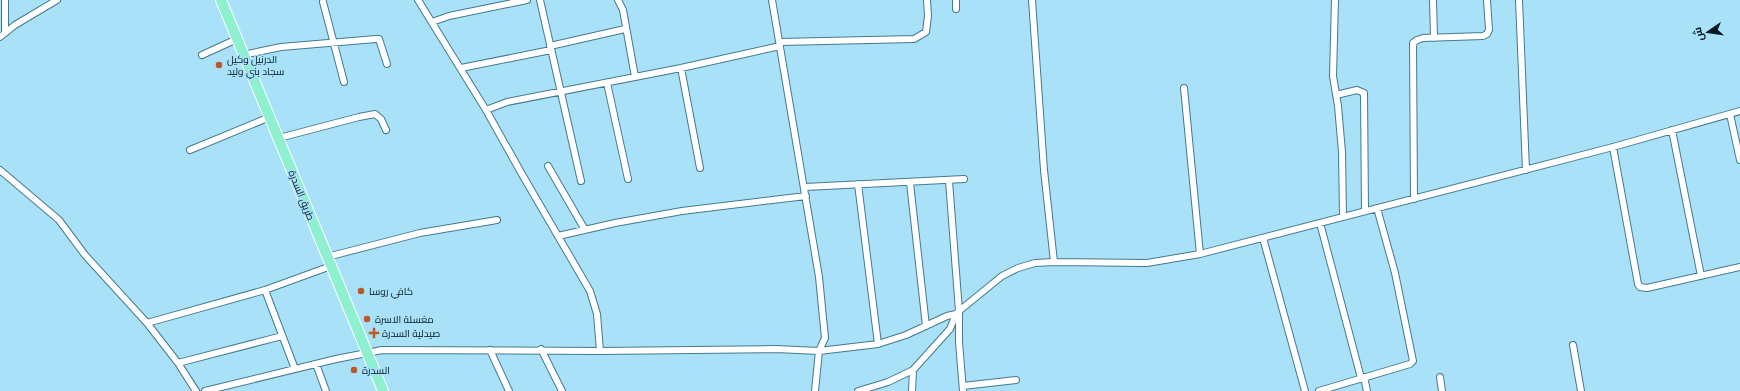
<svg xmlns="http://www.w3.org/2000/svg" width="1740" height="391" font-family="Figtree,Cairo,sans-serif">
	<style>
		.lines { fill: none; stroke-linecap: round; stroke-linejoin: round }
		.minor-casing { stroke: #447a8f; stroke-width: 8 }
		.primary-casing { stroke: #fff; stroke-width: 12 }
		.minor { stroke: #fff; stroke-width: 6 }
		.primary { stroke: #8ef0cf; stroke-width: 10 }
		.poi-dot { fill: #bc5822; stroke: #a9e1f9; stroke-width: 1.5 }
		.labels { text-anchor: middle; stroke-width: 3; stroke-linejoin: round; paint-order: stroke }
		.poi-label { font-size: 10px; fill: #051b23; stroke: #a9e1f9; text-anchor: start }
		.street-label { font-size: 10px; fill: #051b23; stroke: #a9e1f9 }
	</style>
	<rect width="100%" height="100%" fill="#a9e1f9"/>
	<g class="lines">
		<defs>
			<path id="minor" d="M 418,0 L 486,110 L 523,176 L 590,291 L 597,314 L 600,351
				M 540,0 L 581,181
				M 618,0 L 623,10 L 635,77
				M 772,0 L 819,277 L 825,338 L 819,351 L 815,391
				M 956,0 L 956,9
				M 1032,0 L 1044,170 L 1054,262
				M 1335,0 L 1333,76 L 1338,106 L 1342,152 L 1343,217
				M 1433,0 L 1434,38
				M 1519,0 L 1526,170
				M 323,2 L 344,82
				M 432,22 L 449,16 L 527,0
				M 5,33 L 5,0
				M 0,37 L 15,25 L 57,0
				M 780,42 L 914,39 L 926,32 L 928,16 L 927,0
				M 550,46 L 625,29
				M 202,55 L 237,39
				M 243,55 L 281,47 L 376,39 L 379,39 L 387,64
				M 461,68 L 551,50
				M 681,68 L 700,168
				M 607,83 L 628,179
				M 1184,88 L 1200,254
				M 1336,95 L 1357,90 L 1364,93 L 1365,211
				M 486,110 L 507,102 L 681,68 L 780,46
				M 1730,114 L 1740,160
				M 1672,130 L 1701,276
				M 279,138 L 359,117 L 375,114 L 381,119 L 386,130
				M 1613,147 L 1638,284 L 1640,287 L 1647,288 L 1740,267
				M 190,150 L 270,117
				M 548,166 L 585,230
				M 0,170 L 59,220 L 85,255 L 147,323 L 178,363 L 196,391
				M 949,181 L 959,311 L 959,342 L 963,391
				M 910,183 L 926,326
				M 858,184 L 878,344
				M 805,187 L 964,179
				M 1414,199 L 1413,43 L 1417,40 L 1423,38 L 1483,36 L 1487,34 L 1489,30 L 1487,0
				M 1320,223 L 1361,378
				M 558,236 L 615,223 L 682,211 L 806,196
				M 1263,238 L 1305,391
				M 327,257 L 420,233 L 497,220
				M 265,290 L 295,369
				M 147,323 L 265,290 L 331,266
				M 1573,345 L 1581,391
				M 541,349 L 562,391
				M 490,350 L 509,391
				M 178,363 L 282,336
				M 316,364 L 326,391
				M 1364,377 L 1367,391
				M 1440,377 L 1442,391
				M 963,386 L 1016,380
				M 205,391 L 336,359 L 382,350 L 600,351 L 776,349 L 819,351 L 878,344 L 906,335 L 947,316 L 956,314
				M 858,391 L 888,382 L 913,370 L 950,329 L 956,314 L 959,311 L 1002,276 L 1018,268 L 1035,263 L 1054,262 L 1147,263 L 1200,254 L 1613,147 L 1740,111
				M 912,391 L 913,370
				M 1319,391 L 1410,364 L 1413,361 L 1395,273 L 1377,208"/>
			<path id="primary" d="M 221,0 L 383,391"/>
		</defs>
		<use href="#minor" class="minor-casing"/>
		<use href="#primary" class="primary-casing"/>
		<use href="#minor" class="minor"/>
		<use href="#primary" class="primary"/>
	</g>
	<g class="poi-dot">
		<circle cx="219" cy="65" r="4"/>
		<circle cx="361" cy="291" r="4"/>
		<circle cx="367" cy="319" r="4"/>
		<path d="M372 327h4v4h4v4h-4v4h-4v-4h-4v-4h4z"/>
		<circle cx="354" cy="370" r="4"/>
	</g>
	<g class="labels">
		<g class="poi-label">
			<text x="227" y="63">الدرنيل وكيل<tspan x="227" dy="12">سجاد بني وليد</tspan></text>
			<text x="369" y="295">كافي روسا</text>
			<text x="375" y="323">مغسلة الاسرة</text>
			<text x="382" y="337">صيدلية السدرة</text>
			<text x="362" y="374">السدرة</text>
		</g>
		<g class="street-label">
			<text transform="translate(302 195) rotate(68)" y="4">طريق السدرة</text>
		</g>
	</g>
	<g transform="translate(1708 32) rotate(257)" stroke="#a9e1f9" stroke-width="3" paint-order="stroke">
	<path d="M0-3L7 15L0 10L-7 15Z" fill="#051b23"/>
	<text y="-6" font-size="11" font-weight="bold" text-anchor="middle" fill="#051b23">ش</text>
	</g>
</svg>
